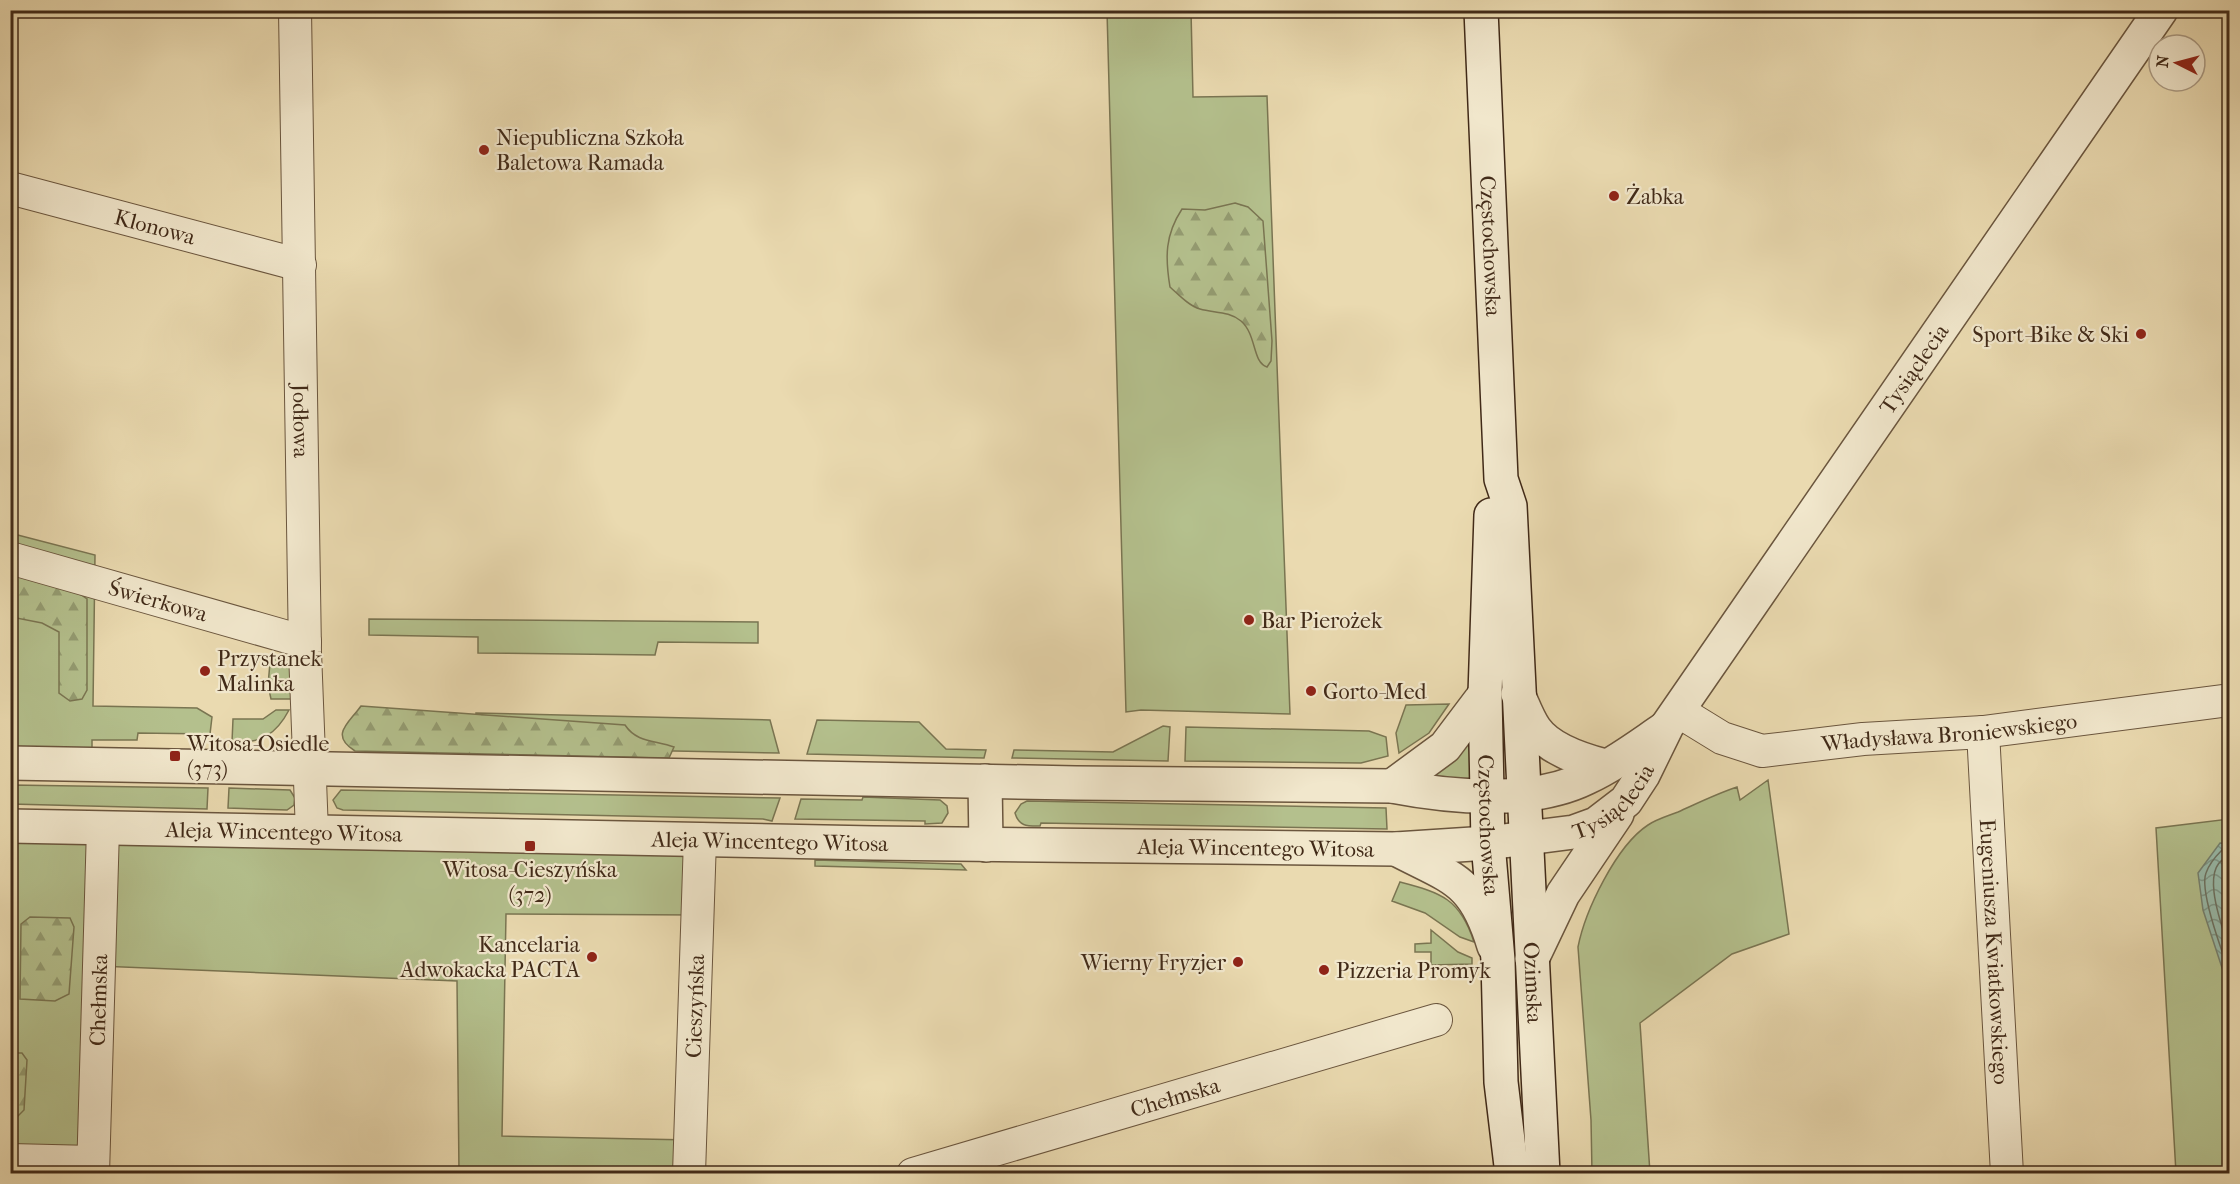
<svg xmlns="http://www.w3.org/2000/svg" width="2240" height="1184" font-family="'IM FELL French Canon',serif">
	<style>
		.green { fill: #b4c08d; stroke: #7a7552; stroke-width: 1.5 }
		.forest { fill: url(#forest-firs); stroke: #7a7552; stroke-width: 1.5 }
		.water { fill: url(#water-waves); stroke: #758170; stroke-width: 1.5 }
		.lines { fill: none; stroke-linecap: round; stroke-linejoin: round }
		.shore { stroke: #6c7262; stroke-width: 1.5 }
		.minor-casing { stroke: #6b563e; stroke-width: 34 }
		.tertiary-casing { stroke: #6b563e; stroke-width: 36 }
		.secondary-casing { stroke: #412a18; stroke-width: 36 }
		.minor { stroke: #f1e7cc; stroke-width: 32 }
		.tertiary { stroke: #f1e7cc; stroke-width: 33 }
		.secondary { stroke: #f1e7cc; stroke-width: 33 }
		.poi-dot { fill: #8f2418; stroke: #f1e7cc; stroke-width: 2 }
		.labels { text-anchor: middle; stroke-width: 4.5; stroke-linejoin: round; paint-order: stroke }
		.poi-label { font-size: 22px; fill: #412a18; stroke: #f1e7cc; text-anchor: start }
		.street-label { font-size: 22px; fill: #412a18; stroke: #f1e7cc }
	</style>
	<defs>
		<pattern id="forest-firs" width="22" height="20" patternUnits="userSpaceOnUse" patternTransform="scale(1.5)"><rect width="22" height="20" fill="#b4c08d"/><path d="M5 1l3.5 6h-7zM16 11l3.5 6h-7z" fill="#949c72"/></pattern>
		<pattern id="water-waves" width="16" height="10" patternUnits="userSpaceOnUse" patternTransform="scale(1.5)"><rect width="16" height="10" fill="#98bbab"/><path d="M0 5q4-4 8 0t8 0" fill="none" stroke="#7e988a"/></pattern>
	</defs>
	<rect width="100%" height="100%" fill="#eadab0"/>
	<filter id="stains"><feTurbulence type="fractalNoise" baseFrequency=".00333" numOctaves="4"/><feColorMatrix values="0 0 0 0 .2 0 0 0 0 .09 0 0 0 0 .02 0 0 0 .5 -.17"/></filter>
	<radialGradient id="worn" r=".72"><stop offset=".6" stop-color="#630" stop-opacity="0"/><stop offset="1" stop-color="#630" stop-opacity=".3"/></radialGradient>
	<path class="green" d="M 1107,11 L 1191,11 L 1193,97 L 1267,96 L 1290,714 L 1141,710 L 1126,712 Z
		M 10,533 L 95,555 L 93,706 L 197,708 L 212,717 L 210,734 L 138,733 L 137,740 L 92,740 L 92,764 L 11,763 Z
		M 369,619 L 758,622 L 758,643 L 658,642 L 655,655 L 478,653 L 478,637 L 369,635 Z
		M 282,653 L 293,671 L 296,699 L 271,699 L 268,685 L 270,663 Z
		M 1449,704 L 1429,733 L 1399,753 L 1396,733 L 1406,705 Z
		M 276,710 L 289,710 C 276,735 260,744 232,742 L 233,719 L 263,719 Z
		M 476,713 L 770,720 L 779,753 L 474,747 Z
		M 817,720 L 919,722 L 946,749 L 986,750 L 984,758 L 807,754 Z
		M 1163,726 L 1170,727 L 1168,761 L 1012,758 L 1014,750 L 1113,752 Z
		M 1186,727 L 1369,731 L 1386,737 L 1388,756 L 1361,763 L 1185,761 Z
		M 1475,732 L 1477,778 L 1431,780 L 1429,777 Z
		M 1768,780 L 1789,934 L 1732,954 L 1640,1023 L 1650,1173 L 1592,1173 L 1591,1120 L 1578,947 C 1585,911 1616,846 1648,825 C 1657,819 1668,816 1678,812 C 1698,803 1716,794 1737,787 L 1740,800 Z
		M 11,785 L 208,788 L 207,809 L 11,804 Z
		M 229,788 L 290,790 L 295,798 L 294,805 L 287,810 L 228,808 Z
		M 341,790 L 780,798 L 772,821 L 763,819 L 343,810 L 337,808 L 333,800 Z
		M 863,797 L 940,800 L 947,806 L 948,813 L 942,823 L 925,824 L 925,821 L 795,819 L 801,799 L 862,800 Z
		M 1027,801 L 1386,808 L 1387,829 L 1041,823 L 1040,826 C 1028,826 1019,827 1015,813 L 1021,804 Z
		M 2229,819 L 2229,1173 L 2176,1173 L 2156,828 Z
		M 11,826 L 700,839 L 698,915 L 506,914 L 502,1136 L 690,1140 L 689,1173 L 459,1173 L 457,981 L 99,966 L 93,1162 L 11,1160 Z
		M 815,860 L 961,864 L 966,870 L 815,866 Z
		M 1400,882 C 1442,893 1460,899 1474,942 L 1460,937 L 1425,913 L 1392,901 Z
		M 1431,930 L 1458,952 L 1472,958 L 1472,964 L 1431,965 L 1431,952 L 1415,952 L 1415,944 L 1431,943 Z"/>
	<path class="forest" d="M 1235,203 L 1248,207 L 1263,221 L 1272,341 L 1271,361 L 1267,367 C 1252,362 1257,335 1241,321 C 1229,311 1214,313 1200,309 C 1189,306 1179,295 1170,287 C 1165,257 1165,235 1182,209 L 1205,210 Z
		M 10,574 L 80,594 L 87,599 L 87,690 L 82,699 L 70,701 L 59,693 L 59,632 L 42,623 L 11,617 Z
		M 361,706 L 625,725 C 637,743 655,740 674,747 L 669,758 L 355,751 C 329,735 349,723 361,706 Z
		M 30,917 L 70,918 L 74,927 L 69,994 L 55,1001 L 20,999 L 21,924 Z
		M 11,1053 L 22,1053 L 27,1060 L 24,1110 L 16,1118 L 11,1113 Z"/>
	<path class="water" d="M 2220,843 L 2229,844 L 2229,989 L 2203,910 L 2198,873 Z"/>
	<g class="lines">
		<path class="shore" d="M 2230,849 L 2222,850 C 2216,856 2209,864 2206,873 C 2199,891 2223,954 2230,974
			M 2230,857 C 2196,863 2224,932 2230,951"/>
		<defs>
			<g id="minor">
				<path id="s1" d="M 295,10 L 305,652 L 312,832"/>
				<path id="s2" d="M 10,188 L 300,265"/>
				<path id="s3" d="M 10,558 L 305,642"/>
				<path id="s4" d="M 1678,711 L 1722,738 L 1762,751 L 1863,739 L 1983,732 L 2230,700"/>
				<path id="s5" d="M 1983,732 L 2007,1174"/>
				<path d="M 10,1160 L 93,1162"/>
				<path id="s6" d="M 93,1174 L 103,828"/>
				<path id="s7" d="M 689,1174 L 700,839"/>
				<path id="s8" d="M 913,1174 L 1436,1020"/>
			</g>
			<g id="tertiary">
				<path d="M 1518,694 C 1523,705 1528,719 1535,729 C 1549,749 1582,760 1605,766"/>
				<path d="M 10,763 L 1076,783 L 1392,786 C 1449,797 1531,805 1586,778 C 1614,765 1639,746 1664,729"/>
				<path d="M 985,781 L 986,845"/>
				<path d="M 1392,786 L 1445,747 L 1485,694"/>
				<path id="s9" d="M 10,826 L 873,843 L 1396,849 L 1488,843 L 1574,832 L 1596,824 L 1626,801 L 1643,775 L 1667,726 L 2161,10"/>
				<path d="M 1396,849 C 1453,879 1474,879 1494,946"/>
				<path d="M 1532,959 L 1563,894 L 1617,814"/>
			</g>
			<g id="secondary">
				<path id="s10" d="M 1481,10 L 1501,479 L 1510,506 L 1543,1174"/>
				<path id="s11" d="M 1491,515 L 1485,694 L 1488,843 L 1498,960 L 1501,1082 L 1512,1174"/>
			</g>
		</defs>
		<use href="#minor" class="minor-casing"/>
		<use href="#tertiary" class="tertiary-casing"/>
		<use href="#secondary" class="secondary-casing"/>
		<use href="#minor" class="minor"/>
		<use href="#tertiary" class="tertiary"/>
		<use href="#secondary" class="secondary"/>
	</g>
	<g class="poi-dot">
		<circle cx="484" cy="150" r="6"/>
		<circle cx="1614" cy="196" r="6"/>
		<circle cx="2141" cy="334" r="6"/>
		<circle cx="1249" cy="620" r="6"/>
		<circle cx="205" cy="671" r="6"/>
		<circle cx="1311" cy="691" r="6"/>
		<rect x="169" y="750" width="12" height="12" rx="3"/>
		<rect x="524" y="840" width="12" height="12" rx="3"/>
		<circle cx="592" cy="957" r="6"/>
		<circle cx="1238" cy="962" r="6"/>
		<circle cx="1324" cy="970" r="6"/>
	</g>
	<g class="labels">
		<g class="poi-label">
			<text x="496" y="145">Niepubliczna Szkoła<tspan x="496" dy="25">Baletowa Ramada</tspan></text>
			<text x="1626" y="204">Żabka</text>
			<text x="2129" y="342" text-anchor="end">Sport-Bike &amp; Ski</text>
			<text x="1261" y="628">Bar Pierożek</text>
			<text x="217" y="666">Przystanek<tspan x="217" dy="25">Malinka</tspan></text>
			<text x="1323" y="699">Gorto-Med</text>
			<text x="187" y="751">Witosa-Osiedle<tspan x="187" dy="25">(373)</tspan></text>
			<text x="530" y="877" text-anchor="middle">Witosa-Cieszyńska<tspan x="530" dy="25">(372)</tspan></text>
			<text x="580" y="952" text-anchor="end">Kancelaria<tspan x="580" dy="25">Adwokacka PACTA</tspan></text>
			<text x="1226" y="970" text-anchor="end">Wierny Fryzjer</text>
			<text x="1336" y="978">Pizzeria Promyk</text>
		</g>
		<g class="street-label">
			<text dy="8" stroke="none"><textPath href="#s2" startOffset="150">Klonowa</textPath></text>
			<text dy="8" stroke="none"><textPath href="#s10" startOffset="236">Częstochowska</textPath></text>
			<text dy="8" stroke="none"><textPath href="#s9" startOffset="2146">Tysiąclecia</textPath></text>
			<text dy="8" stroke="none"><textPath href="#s1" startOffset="411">Jodłowa</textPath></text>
			<text dy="8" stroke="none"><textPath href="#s3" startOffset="154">Świerkowa</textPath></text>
			<text dy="8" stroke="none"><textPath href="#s4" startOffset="282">Władysława Broniewskiego</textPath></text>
			<text dy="8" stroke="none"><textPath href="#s9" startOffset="1616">Tysiąclecia</textPath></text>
			<text dy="8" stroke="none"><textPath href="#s11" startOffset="310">Częstochowska</textPath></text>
			<text dy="8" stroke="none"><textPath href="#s9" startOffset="274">Aleja Wincentego Witosa</textPath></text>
			<text dy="8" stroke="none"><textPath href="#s9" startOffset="760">Aleja Wincentego Witosa</textPath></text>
			<text dy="8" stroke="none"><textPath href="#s9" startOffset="1246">Aleja Wincentego Witosa</textPath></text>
			<text dy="8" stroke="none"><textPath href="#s5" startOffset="220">Eugeniusza Kwiatkowskiego</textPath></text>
			<text dy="8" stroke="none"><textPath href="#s10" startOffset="975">Ozimska</textPath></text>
			<text dy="8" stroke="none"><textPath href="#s6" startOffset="174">Chełmska</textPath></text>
			<text dy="8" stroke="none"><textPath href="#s7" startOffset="168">Cieszyńska</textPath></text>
			<text dy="8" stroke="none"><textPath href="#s8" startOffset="273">Chełmska</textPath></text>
		</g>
	</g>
	<rect width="2240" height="1184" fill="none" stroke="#eadab0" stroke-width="36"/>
	<rect x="12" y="12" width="2216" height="1160" fill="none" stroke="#412a18" stroke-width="3"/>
	<rect x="18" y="18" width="2204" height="1148" fill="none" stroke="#412a18" stroke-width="1.5"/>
	<g transform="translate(2177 63) rotate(276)"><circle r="28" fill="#f1e7cc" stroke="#ab9b84" stroke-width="1.5"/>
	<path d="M0-4.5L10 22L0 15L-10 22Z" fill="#8f2418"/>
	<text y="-9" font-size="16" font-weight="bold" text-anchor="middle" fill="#412a18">N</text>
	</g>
	<rect width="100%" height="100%" filter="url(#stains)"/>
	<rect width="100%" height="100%" fill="url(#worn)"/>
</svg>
